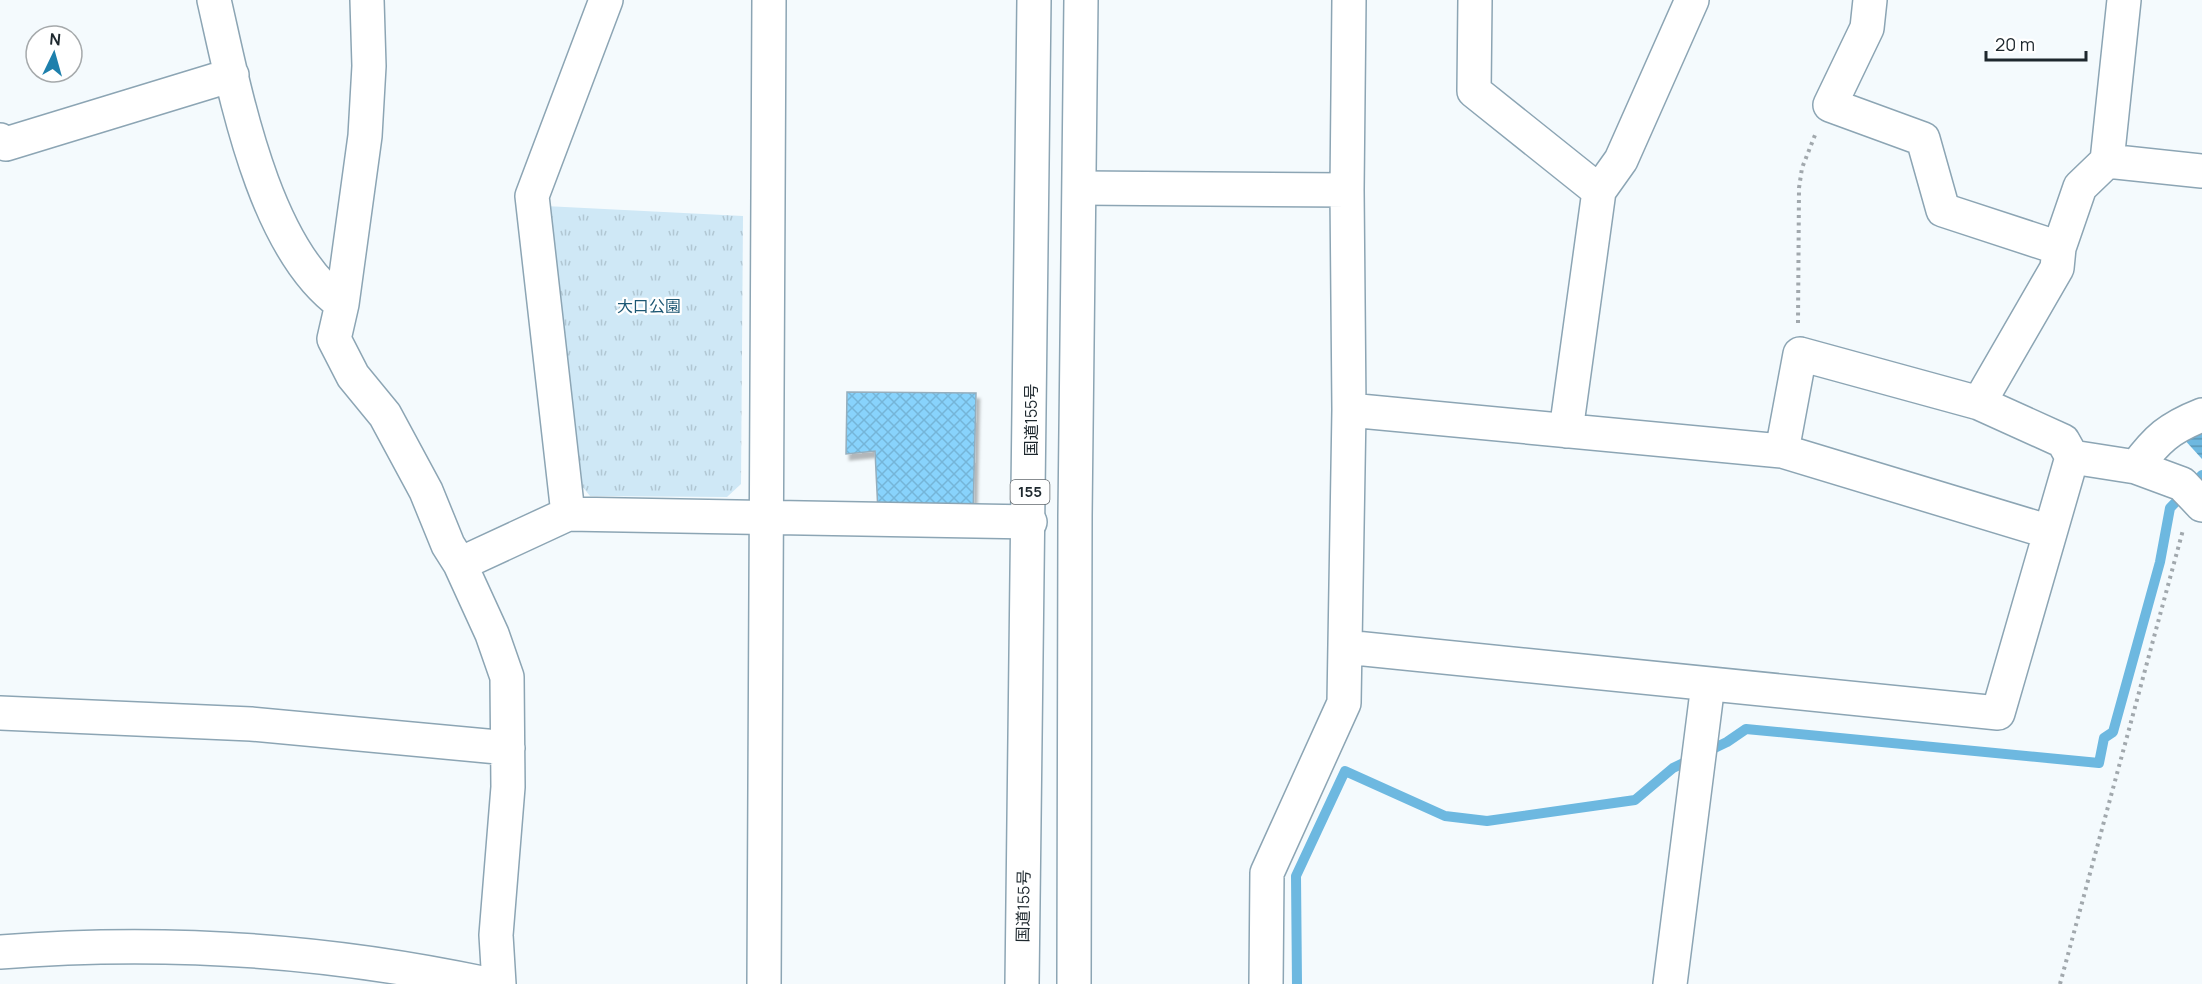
<svg xmlns="http://www.w3.org/2000/svg" width="2202" height="984" font-family="Manrope,'Noto Sans JP',sans-serif">
	<style>
		.park { fill: url(#park-tufts) }
		.water { fill: url(#water-rules) }
		.lines { fill: none; stroke-linecap: round; stroke-linejoin: round }
		.stream { stroke: #6db8e0; stroke-width: 10 }
		.building { fill: url(#building-cross-hatch); stroke: #95aebd; stroke-width: 1.5; filter: url(#shadow) }
		.minor-casing { stroke: #8ca5b4; stroke-width: 36 }
		.tertiary-casing { stroke: #8ca5b4; stroke-width: 36 }
		.trunk-casing { stroke: #8ca5b4; stroke-width: 36 }
		.path { stroke: #a1a8ad; stroke-width: 4; stroke-dasharray: 3 4.5; stroke-linecap: butt }
		.minor { stroke: #fff; stroke-width: 33 }
		.tertiary { stroke: #fff; stroke-width: 33 }
		.trunk { stroke: #fff; stroke-width: 33 }
		.labels { text-anchor: middle; stroke-width: 4.5; stroke-linejoin: round; paint-order: stroke }
		.shield { fill: #fff; stroke: #62686d; stroke-width: 1.5 }
		.shield-label { font-size: 15px; font-weight: bold; fill: #1e282e }
		.park-label { font-size: 16px; fill: #1e5874; stroke: #fff }
		.street-label { font-size: 16px; fill: #1e282e; stroke: #fff }
	</style>
	<defs>
		<pattern id="park-tufts" width="24" height="20" patternUnits="userSpaceOnUse" patternTransform="scale(1.5)"><rect width="24" height="20" fill="#cfe8f6"/><path d="M3 7l-1-3M5 7V3M7 7l1-3M15 17l-1-3M17 17v-4M19 17l1-3" fill="none" stroke="#b1c7d3"/></pattern>
		<pattern id="water-rules" width="6" height="5" patternUnits="userSpaceOnUse" patternTransform="scale(1.5)"><rect width="6" height="5" fill="#6db8e0"/><path d="M0 2.5h6" fill="none" stroke="#5996b6"/></pattern>
		<pattern id="building-cross-hatch" width="8" height="8" patternUnits="userSpaceOnUse" patternTransform="scale(1.5)"><rect width="8" height="8" fill="#88d3fc"/><path d="M0 0l8 8M0 8l8-8" fill="none" stroke="#75b5d8"/></pattern>
		<filter id="shadow"><feDropShadow dx="3.5" dy="6" stdDeviation="1.5" flood-color="#0004"/></filter>
	</defs>
	<rect width="100%" height="100%" fill="#f4fafd"/>
	<path class="park" d="M 545,206 L 743,216 L 741,484 L 727,497 L 590,496 L 573,475 Z"/>
	<path class="water" d="M 2202,428 L 2202,459 L 2182,437 Z"/>
	<g class="lines">
		<path class="stream" d="M 1297,984 L 1296,876 L 1345,771 L 1445,816 L 1487,821 L 1635,800 L 1673,768 L 1727,742 L 1746,729 L 2099,763 L 2104,738 L 2113,732 L 2160,562 L 2170,508 L 2202,475"/>
	</g>
	<path class="building" d="M 847,392 L 976,393 L 973,515 L 878,512 L 875,451 L 846,454 Z"/>
	<g class="lines">
		<defs>
			<path id="minor" d="M 214,0 C 235,91 263,248 342,304
				M 367,0 L 369,66 L 365,136 L 342,304 L 334,339 L 353,376 L 385,415 L 426,491 L 448,545 L 460,564 L 492,634 L 507,677 L 508,787 L 496,935 L 499,984
				M 1475,0 L 1474,91 L 1599,191
				M 1870,0 L 1867,28 L 1830,105 L 1923,139 L 1943,210 L 2059,248 L 2080,187 L 2107,161
				M 2124,0 L 2107,161 L 2202,171
				M 0,140 L 6,144 L 232,75
				M 1080,188 L 1347,190
				M 1979,403 L 2057,268 L 2059,248
				M 1349,410 L 1782,451 L 2050,532
				M 1566,431 L 1599,191 L 1621,160 L 1692,0
				M 1782,451 L 1800,354 L 1979,403 L 2063,441 L 2072,457
				M 2136,467 C 2157,439 2169,428 2202,415
				M 568,514 L 532,196 L 606,0
				M 460,564 L 568,514 L 1030,522
				M 1345,647 L 1998,713 L 2072,457 L 2136,467 L 2182,484 L 2202,505
				M 0,713 L 251,724 L 508,748
				M 764,984 L 769,0
				M 1266,984 L 1267,873 L 1344,703 L 1349,410 L 1347,190 L 1349,0
				M 1670,984 L 1708,684"/>
			<path id="tertiary" d="M 0,952 C 163,939 327,950 487,984"/>
			<path id="trunk" d="M 1022,984 L 1034,0
				M 1074,984 L 1075,516 L 1081,0"/>
		</defs>
		<use href="#minor" class="minor-casing"/>
		<use href="#tertiary" class="tertiary-casing"/>
		<use href="#trunk" class="trunk-casing"/>
		<path class="path" d="M 1798,323 L 1799,188 L 1802,168 L 1815,135
			M 2060,984 L 2183,530"/>
		<use href="#minor" class="minor"/>
		<use href="#tertiary" class="tertiary"/>
		<use href="#trunk" class="trunk"/>
	</g>
	<g class="labels">
		<rect class="shield" x="1010.5" y="480" width="39" height="24" rx="4.5"/>
		<g class="shield-label">
			<text x="1030" y="497">155</text>
		</g>
		<g class="park-label">
			<text x="649" y="312">大口公園</text>
		</g>
		<g class="street-label">
			<text transform="translate(1031 420) rotate(-90)" y="6">国道155号</text>
			<text transform="translate(1023 906) rotate(-89)" y="6">国道155号</text>
		</g>
	</g>
	<g transform="translate(54 54) rotate(5)"><circle r="28" fill="#ffffff" stroke="#a5a9ab" stroke-width="1.5"/>
	<path d="M0-4.5L10 22L0 15L-10 22Z" fill="#1e80ac"/>
	<text y="-9" font-size="16" font-weight="bold" text-anchor="middle" fill="#1e282e">N</text>
	</g>
	<path d="M1986 51v9h100v-9" fill="none" stroke="#1e282e" stroke-width="3"/>
	<text x="1995" y="51" font-size="18" fill="#1e282e" stroke="#ffffff" stroke-width="4.5" paint-order="stroke">20 m</text>
</svg>
